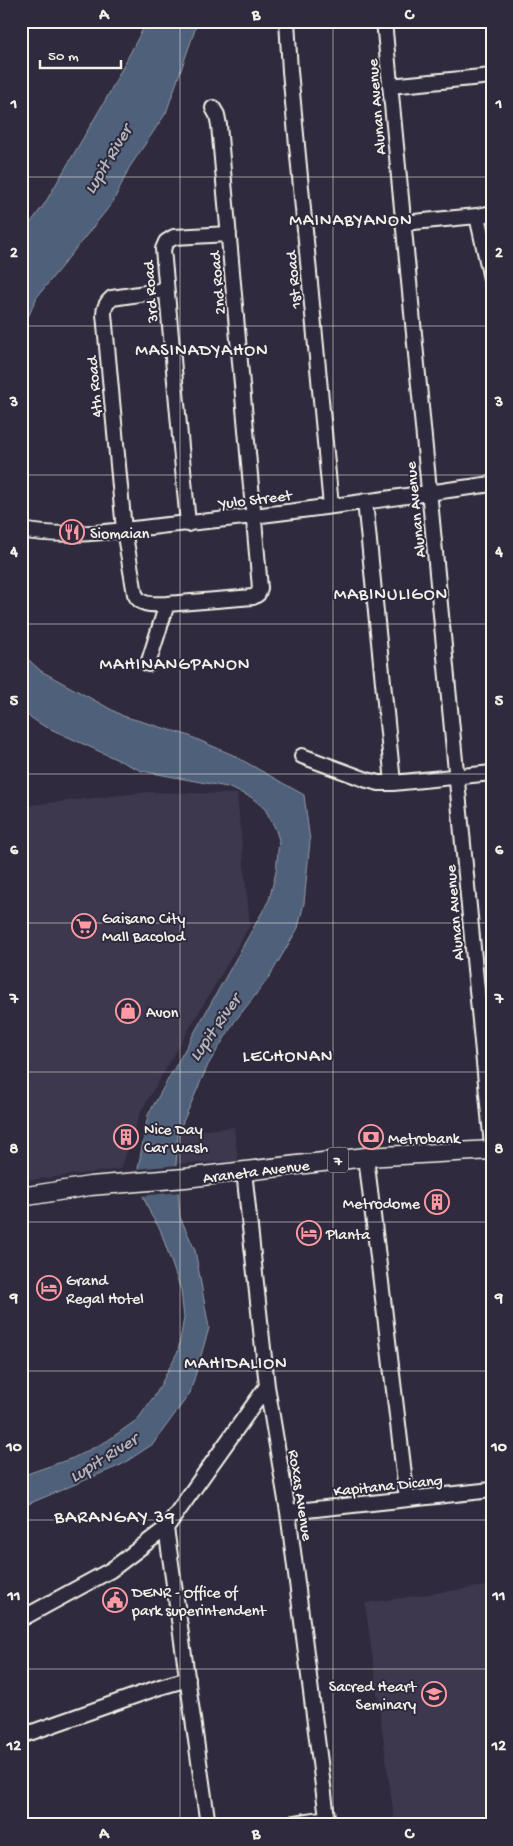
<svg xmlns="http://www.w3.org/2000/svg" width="513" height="1846" font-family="'Gochi Hand',sans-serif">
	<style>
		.built { fill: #3c384e }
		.water { fill: #50617a; stroke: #929ba6 }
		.pier { fill: #2f2a3d }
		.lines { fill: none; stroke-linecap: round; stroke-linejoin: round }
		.minor-casing { stroke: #f4f1e8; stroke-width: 18 }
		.major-casing { stroke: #f4f1e8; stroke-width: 21 }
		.minor { stroke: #2f2a3d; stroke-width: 14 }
		.major { stroke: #2f2a3d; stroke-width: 18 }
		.grid { fill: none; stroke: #f4f1e8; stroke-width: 1; stroke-opacity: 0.55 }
		.labels { text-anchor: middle; stroke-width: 4; stroke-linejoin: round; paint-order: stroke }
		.shield { fill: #2f2a3d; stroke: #b9b5b5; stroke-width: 1 }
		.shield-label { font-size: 15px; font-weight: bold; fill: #f4f1e8 }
		.street-label { font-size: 16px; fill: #f4f1e8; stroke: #2f2a3d }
		.poi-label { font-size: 16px; fill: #f4f1e8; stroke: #2f2a3d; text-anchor: start }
		.water-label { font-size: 18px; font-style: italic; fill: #b2b7bc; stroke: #2f2a3d }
		.neighbourhood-label { font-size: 18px; letter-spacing: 1px; fill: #f4f1e8; stroke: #2f2a3d }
		.quarter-label { font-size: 19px; letter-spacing: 1px; fill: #f4f1e8; stroke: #2f2a3d }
		.neatline { fill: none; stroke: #f4f1e8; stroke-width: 2 }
		.grid-label { font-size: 16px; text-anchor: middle; font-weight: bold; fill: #f4f1e8 }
	</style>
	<rect width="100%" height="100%" fill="#2f2a3d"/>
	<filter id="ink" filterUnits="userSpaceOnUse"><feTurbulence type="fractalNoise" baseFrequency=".02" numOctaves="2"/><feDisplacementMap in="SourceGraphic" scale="10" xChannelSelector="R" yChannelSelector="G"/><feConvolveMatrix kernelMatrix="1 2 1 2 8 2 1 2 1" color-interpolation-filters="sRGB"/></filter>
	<g filter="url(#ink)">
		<path class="built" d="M 148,792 L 237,794 L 250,925 L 140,1113 L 121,1169 L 21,1181 L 21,806 Z
			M 234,1127 L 238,1161 L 176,1164 L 178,1133 Z
			M 492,1585 L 492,1825 L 395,1825 L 365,1603 Z"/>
		<path class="water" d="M 147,21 L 198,21 L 166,113 L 129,168 L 113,202 L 37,297 L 21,333 L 21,236 L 45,203 L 106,99 Z
			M 21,653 L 41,671 L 123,716 L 187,735 L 233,755 L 304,795 L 310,841 L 304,903 L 298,928 L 268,979 L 235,1021 L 208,1065 L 178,1133 L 176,1164 L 180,1217 L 195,1250 L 209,1328 L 190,1393 L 153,1444 L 121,1465 L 21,1507 L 21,1476 L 73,1458 L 107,1441 L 138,1419 L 157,1392 L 178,1351 L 184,1318 L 181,1290 L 160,1229 L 151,1215 L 136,1179 L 148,1115 L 269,900 L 276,872 L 279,840 L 275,828 L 265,809 L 251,797 L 227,787 L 142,771 L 42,725 L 21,711 Z"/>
		<path class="pier" d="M 178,1165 L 180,1192 L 140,1196 L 134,1180 L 136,1169 Z"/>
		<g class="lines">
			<defs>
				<path id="minor" d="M 287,21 L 290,71 L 331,506
					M 384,21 L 492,1146
					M 390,86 L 492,76
					M 477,216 L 492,283
					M 403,223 L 477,216 L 492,213
					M 166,290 L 112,298 C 106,303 104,307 104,314 L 124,530 L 135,594 C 141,607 154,604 167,604
					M 365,501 L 393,783
					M 188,524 L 163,249 L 166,242 L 174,237 L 229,234
					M 21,530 C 70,539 120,530 168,525 C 277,515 384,499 492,484
					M 148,664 L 167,604 L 253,597 L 258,594 L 260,588 L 219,125 L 217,115 L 213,108
					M 302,756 L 367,780 L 379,783 L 393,783 L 492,773
					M 366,1157 L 407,1499
					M 244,1171 L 267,1386 L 288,1512 L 328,1825
					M 288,1512 L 492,1490
					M 166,1528 L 208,1825
					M 21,1619 L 111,1570 L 166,1528 L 267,1386
					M 21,1736 L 160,1687 L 188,1679
					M 283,1825 L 327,1818"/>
				<path id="major" d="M 21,1197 L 90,1186 L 185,1178 L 366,1157 L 492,1150"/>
			</defs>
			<use href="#minor" class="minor-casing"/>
			<use href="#major" class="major-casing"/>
			<use href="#minor" class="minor"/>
			<use href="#major" class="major"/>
		</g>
	</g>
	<path class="grid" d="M 180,21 L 180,1825M 333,21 L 333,1825M 21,177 L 492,177M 21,326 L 492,326M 21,475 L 492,475M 21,624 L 492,624M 21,774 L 492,774M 21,923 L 492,923M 21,1072 L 492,1072M 21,1222 L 492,1222M 21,1371 L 492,1371M 21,1520 L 492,1520M 21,1669 L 492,1669"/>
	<defs>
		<symbol id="restaurant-ring" viewBox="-11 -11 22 22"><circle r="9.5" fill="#2f2a3d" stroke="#ff9aa2" stroke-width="1.5"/><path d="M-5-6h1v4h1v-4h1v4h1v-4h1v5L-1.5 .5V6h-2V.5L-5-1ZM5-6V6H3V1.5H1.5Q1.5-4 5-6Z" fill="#ff9aa2"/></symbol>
		<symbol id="supermarket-ring" viewBox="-11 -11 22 22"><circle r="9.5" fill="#2f2a3d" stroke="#ff9aa2" stroke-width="1.5"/><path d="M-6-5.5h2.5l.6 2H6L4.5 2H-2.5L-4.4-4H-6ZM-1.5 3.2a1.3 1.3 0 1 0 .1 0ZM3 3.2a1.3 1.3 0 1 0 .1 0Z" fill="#ff9aa2"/></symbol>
		<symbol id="shop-ring" viewBox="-11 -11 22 22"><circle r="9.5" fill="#2f2a3d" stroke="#ff9aa2" stroke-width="1.5"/><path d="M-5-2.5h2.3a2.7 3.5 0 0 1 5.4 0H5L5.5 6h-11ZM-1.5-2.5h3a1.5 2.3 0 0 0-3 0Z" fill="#ff9aa2"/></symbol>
		<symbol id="building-ring" viewBox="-11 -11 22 22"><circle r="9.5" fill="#2f2a3d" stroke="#ff9aa2" stroke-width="1.5"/><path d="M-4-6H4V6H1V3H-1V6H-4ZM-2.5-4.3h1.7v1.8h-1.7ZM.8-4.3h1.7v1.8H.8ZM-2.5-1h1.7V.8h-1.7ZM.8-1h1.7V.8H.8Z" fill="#ff9aa2"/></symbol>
		<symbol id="bank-ring" viewBox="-11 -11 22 22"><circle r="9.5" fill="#2f2a3d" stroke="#ff9aa2" stroke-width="1.5"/><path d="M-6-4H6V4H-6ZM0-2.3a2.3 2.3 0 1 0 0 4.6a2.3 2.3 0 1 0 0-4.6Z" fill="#ff9aa2"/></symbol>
		<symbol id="hotel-ring" viewBox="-11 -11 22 22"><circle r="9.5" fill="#2f2a3d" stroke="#ff9aa2" stroke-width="1.5"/><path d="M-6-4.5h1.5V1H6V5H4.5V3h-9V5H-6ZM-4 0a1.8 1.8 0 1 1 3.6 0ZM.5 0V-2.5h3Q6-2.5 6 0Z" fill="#ff9aa2"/></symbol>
		<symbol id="civic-ring" viewBox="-11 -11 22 22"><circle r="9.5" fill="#2f2a3d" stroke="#ff9aa2" stroke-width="1.5"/><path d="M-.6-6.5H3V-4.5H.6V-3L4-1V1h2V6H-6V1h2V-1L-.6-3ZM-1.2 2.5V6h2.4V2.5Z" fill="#ff9aa2"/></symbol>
		<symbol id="university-ring" viewBox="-11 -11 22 22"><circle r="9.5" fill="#2f2a3d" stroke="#ff9aa2" stroke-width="1.5"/><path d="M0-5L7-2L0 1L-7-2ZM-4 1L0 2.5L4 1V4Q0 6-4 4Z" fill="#ff9aa2"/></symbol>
	</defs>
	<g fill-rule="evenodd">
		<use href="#restaurant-ring" x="58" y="518" width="28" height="28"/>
		<use href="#supermarket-ring" x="70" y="912" width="28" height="28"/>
		<use href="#shop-ring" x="114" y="997" width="28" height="28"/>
		<use href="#building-ring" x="112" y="1123" width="28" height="28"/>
		<use href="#bank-ring" x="357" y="1123" width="28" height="28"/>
		<use href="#building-ring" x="423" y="1188" width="28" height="28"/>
		<use href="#hotel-ring" x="295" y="1219" width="28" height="28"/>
		<use href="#hotel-ring" x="35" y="1274" width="28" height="28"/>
		<use href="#civic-ring" x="101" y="1586" width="28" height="28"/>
		<use href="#university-ring" x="420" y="1680" width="28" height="28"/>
	</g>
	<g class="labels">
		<rect class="shield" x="328" y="1147.5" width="20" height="25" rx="4"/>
		<g class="shield-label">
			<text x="338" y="1165">7</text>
		</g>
		<g class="street-label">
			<text transform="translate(375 107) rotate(-95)" y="6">Alunan Avenue</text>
			<text transform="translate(292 280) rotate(-95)" y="6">1st Road</text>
			<text transform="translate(216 283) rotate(-95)" y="6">2nd Road</text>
			<text transform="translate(149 292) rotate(-94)" y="6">3rd Road</text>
			<text transform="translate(93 387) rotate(-95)" y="6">4th Road</text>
			<text transform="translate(255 498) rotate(-7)" y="6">Yulo Street</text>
			<text transform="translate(414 510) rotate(-96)" y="6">Alunan Avenue</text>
			<text transform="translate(453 913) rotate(-95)" y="6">Alunan Avenue</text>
			<text transform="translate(256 1170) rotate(-7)" y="6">Araneta Avenue</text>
			<text transform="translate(388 1484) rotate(-6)" y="6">Kapitana Dicang</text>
			<text transform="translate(302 1495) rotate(81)" y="6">Roxas Avenue</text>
		</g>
		<g class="poi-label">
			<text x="90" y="538">Siomaian</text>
			<text x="102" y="923">Gaisano City<tspan x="102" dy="18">Mall Bacolod</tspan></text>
			<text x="146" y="1017">Avon</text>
			<text x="144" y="1134">Nice Day<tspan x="144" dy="18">Car Wash</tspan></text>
			<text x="388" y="1143">Metrobank</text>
			<text x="420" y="1208" text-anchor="end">Metrodome</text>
			<text x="326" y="1239">Planta</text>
			<text x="66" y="1285">Grand<tspan x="66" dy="18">Regal Hotel</tspan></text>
			<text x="132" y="1597">DENR - Office of<tspan x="132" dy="18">park superintendent</tspan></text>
			<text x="416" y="1691" text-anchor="end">Sacred Heart<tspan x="416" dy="18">Seminary</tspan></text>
		</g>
		<g class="water-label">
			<text transform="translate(107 159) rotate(-59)" y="6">Lupit River</text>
			<text transform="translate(214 1027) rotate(-55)" y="6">Lupit River</text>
			<text transform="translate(103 1457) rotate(-32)" y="6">Lupit River</text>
		</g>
		<g class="neighbourhood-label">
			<text x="351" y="225">MAINABYANON</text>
			<text x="202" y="355">MASINADYAHON</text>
			<text x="391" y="599">MABINULIGON</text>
			<text x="175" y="669">MAHINANGPANON</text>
			<text x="288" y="1061">LECHONAN</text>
			<text x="236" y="1368">MAHIDALION</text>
		</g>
		<g class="quarter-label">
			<text x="115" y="1522">BARANGAY 39</text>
		</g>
	</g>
	<rect width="513" height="1846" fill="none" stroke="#2f2a3d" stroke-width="55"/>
	<path d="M40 60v8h81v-8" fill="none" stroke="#f4f1e8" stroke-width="2.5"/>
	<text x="48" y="60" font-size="15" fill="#f4f1e8" stroke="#2f2a3d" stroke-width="4" paint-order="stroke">50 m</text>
	<rect x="28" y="28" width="458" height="1790" class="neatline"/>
	<g class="grid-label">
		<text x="104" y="19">A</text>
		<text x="256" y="19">B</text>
		<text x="409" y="19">C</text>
		<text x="14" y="108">1</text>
		<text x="499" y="108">1</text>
		<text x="14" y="257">2</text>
		<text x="499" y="257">2</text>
		<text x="14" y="406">3</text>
		<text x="499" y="406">3</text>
		<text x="14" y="556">4</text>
		<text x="499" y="556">4</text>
		<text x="14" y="705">5</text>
		<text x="499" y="705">5</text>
		<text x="14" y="854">6</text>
		<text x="499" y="854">6</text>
		<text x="14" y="1003">7</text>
		<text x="499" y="1003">7</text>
		<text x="14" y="1153">8</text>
		<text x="499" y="1153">8</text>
		<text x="14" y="1302">9</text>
		<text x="499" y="1302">9</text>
		<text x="14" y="1451">10</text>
		<text x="499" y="1451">10</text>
		<text x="14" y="1600">11</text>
		<text x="499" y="1600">11</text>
		<text x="14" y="1750">12</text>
		<text x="499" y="1750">12</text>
		<text x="104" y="1838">A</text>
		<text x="256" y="1838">B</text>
		<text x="409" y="1838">C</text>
	</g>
</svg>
